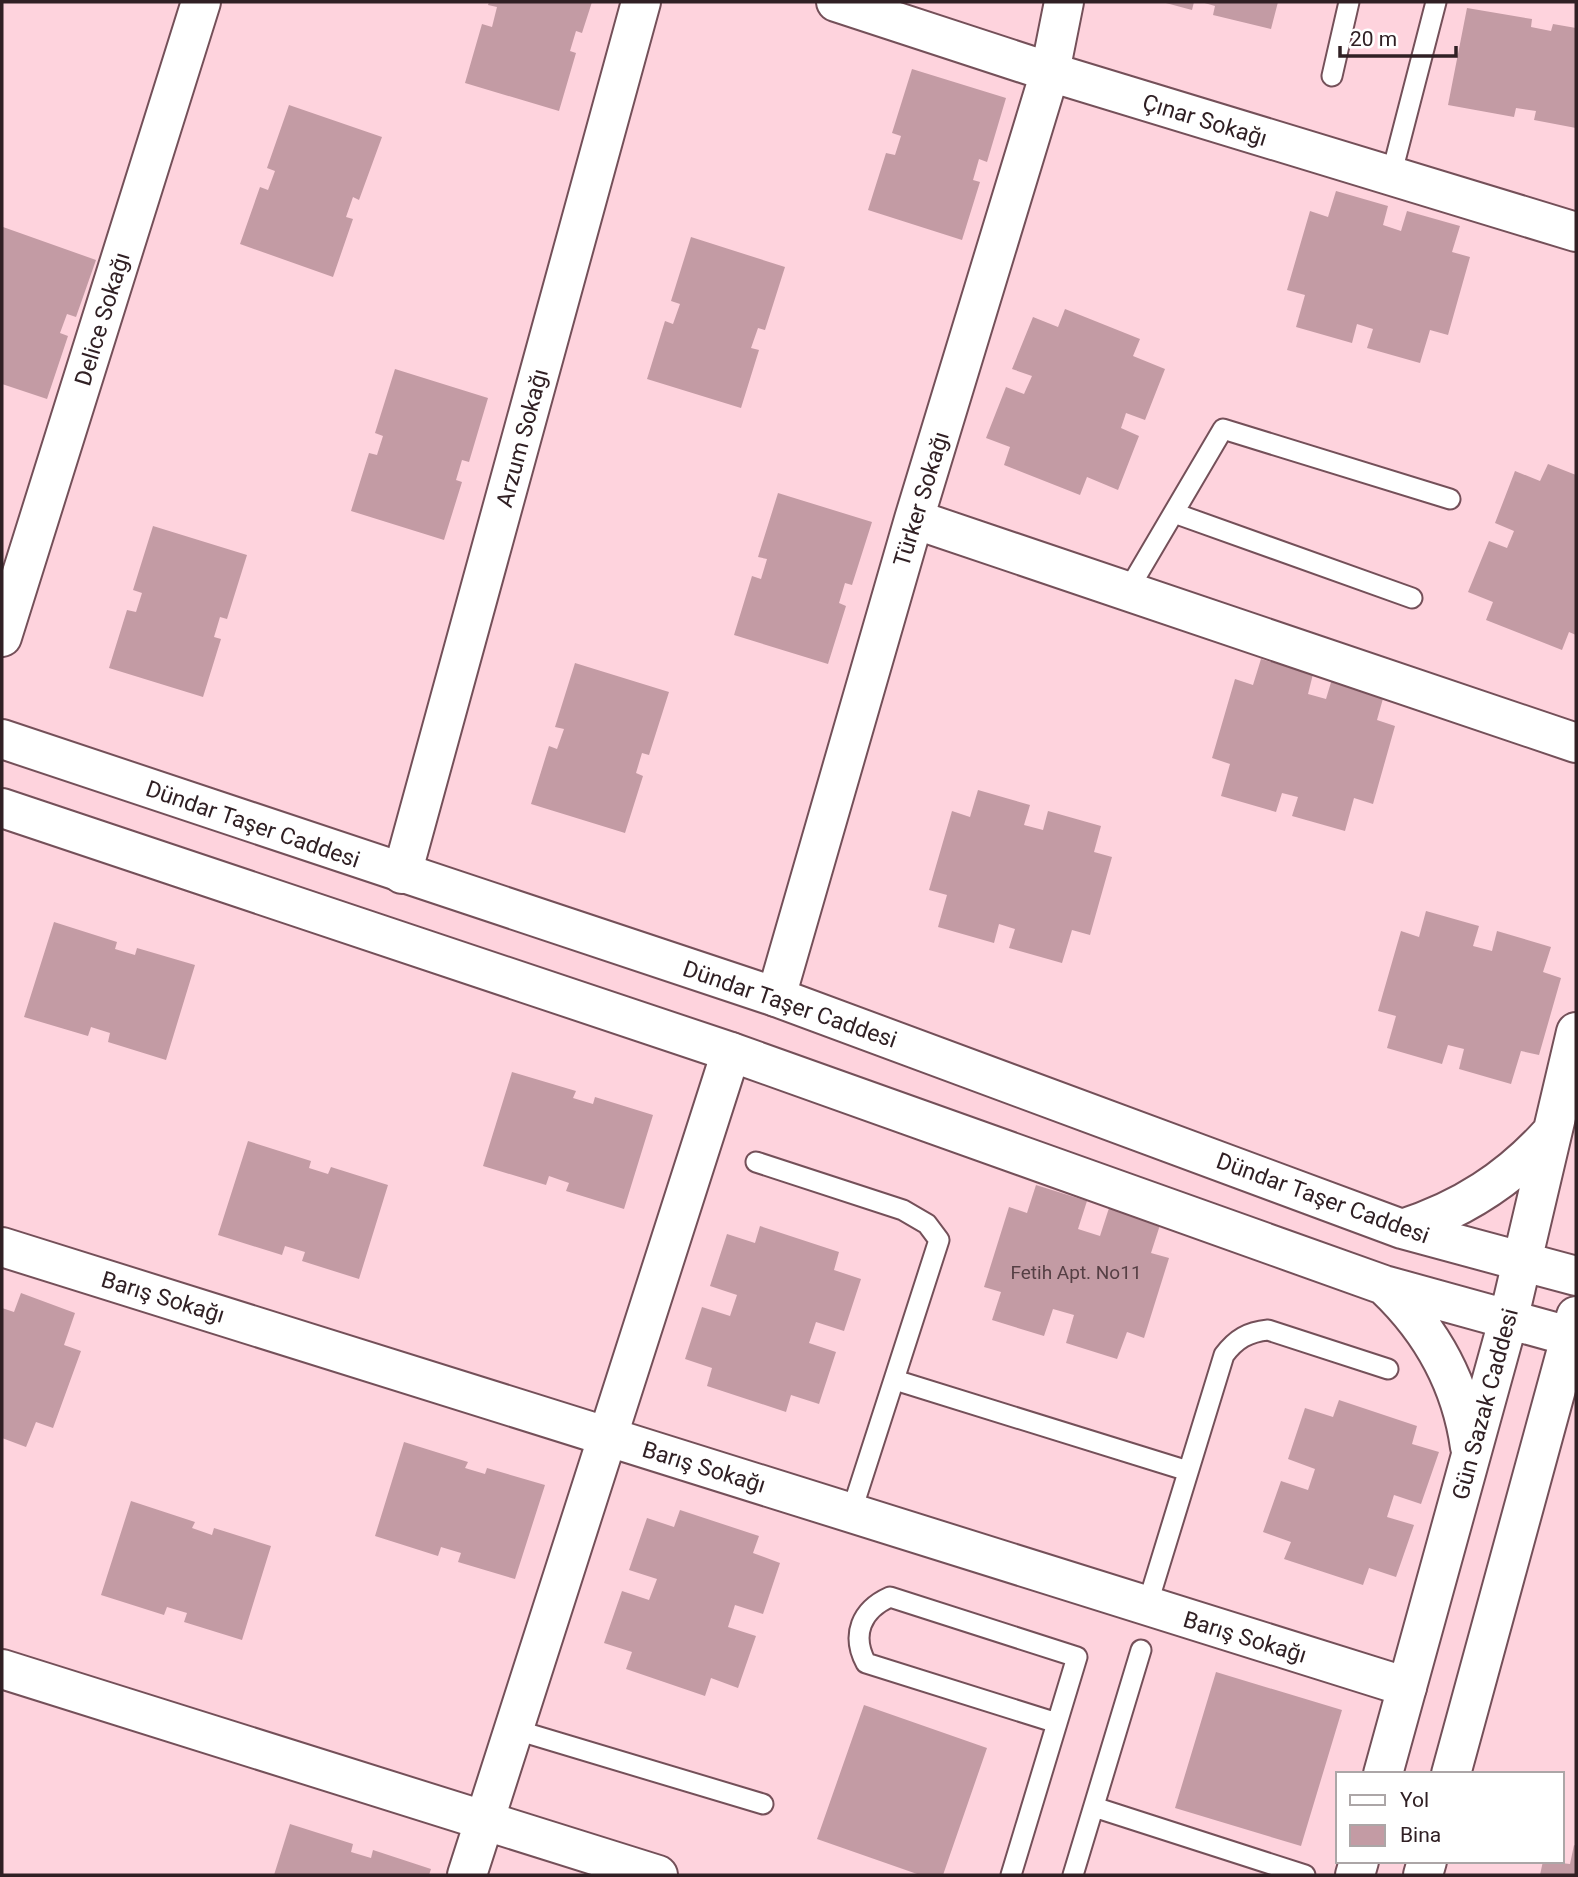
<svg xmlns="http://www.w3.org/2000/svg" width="1578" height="1877" font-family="Roboto,sans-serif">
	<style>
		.building { fill: #c39ba4 }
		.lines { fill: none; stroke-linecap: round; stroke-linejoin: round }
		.service-casing { stroke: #745059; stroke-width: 23 }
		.minor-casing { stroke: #745059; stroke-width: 42 }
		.tertiary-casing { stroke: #745059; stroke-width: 42 }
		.service { stroke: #fff; stroke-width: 19 }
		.minor { stroke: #fff; stroke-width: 38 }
		.tertiary { stroke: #fff; stroke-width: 38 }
		.labels { text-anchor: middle; stroke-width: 7; stroke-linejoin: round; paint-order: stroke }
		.number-label { font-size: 19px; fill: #553f44 }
		.street-label { font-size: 23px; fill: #302024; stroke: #fff }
	</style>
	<rect width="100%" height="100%" fill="#fed3dd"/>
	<path class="building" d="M 489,2 L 592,2 L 582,33 L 576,31 L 570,51 L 576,53 L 559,111 L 465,83 L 482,24 L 492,27 L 497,7 L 488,5 Z
		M 1162,2 L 1194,2 L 1192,10 Z
		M 1201,2 L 1278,2 L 1271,29 L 1213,15 L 1215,6 Z
		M 1467,8 L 1532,19 L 1531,27 L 1551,31 L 1553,24 L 1576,28 L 1576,128 L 1534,120 L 1536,111 L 1516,108 L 1514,117 L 1448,105 Z
		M 912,69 L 1006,98 L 987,162 L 979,159 L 973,180 L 980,182 L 962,240 L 868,210 L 886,153 L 895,155 L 901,136 L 892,133 Z
		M 289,105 L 382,137 L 359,200 L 353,197 L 346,217 L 353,219 L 333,277 L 240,244 L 260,187 L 268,190 L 275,171 L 267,168 Z
		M 1336,191 L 1388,206 L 1383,225 L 1401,231 L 1407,211 L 1460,226 L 1452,252 L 1470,257 L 1448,335 L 1430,330 L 1420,363 L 1367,348 L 1373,329 L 1357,324 L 1352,343 L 1296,327 L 1305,295 L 1287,290 L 1310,211 L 1328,217 Z
		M 3,227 L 96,260 L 76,317 L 67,314 L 60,333 L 68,336 L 47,399 L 2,384 Z
		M 691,237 L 785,267 L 765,330 L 758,328 L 751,348 L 759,350 L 741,408 L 647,379 L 665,321 L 673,324 L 680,304 L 671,301 Z
		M 1065,309 L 1140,339 L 1133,356 L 1165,369 L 1145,420 L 1126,413 L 1121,428 L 1139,436 L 1118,490 L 1087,477 L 1080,495 L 1004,465 L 1010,447 L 986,438 L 1006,387 L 1024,394 L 1032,376 L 1012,369 L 1033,317 L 1058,327 Z
		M 395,369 L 488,398 L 469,462 L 462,460 L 456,480 L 462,482 L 444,540 L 351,511 L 369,453 L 377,455 L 383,436 L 375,433 Z
		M 1548,464 L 1576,475 L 1576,635 L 1569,632 L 1562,650 L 1486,620 L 1493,602 L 1468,592 L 1489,541 L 1507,548 L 1514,531 L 1495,523 L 1515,471 L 1540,481 Z
		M 778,493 L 872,522 L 852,585 L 845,583 L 839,603 L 846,606 L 828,664 L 734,635 L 752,576 L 761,579 L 767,559 L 758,557 Z
		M 153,526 L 247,555 L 227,619 L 220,617 L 214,637 L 221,639 L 203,697 L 109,668 L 127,610 L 136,612 L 142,593 L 133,590 Z
		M 1261,659 L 1313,674 L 1308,694 L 1326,699 L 1332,679 L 1384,695 L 1377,720 L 1395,726 L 1373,804 L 1354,798 L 1345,831 L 1292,816 L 1298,797 L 1282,793 L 1276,812 L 1221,796 L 1230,764 L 1212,758 L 1235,679 L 1253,685 Z
		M 575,663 L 669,692 L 649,755 L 642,753 L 636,773 L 643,776 L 625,833 L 531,804 L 549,746 L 557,749 L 564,729 L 555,727 Z
		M 978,790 L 1030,805 L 1024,825 L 1043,830 L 1048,811 L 1101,826 L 1094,852 L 1112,857 L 1090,935 L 1072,930 L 1062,963 L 1009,948 L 1015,929 L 999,924 L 994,943 L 938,927 L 947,895 L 929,890 L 952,811 L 970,817 Z
		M 1426,911 L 1479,926 L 1473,946 L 1492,951 L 1497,931 L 1551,947 L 1543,972 L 1561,978 L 1539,1055 L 1521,1051 L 1511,1084 L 1459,1069 L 1464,1049 L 1448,1045 L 1442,1064 L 1387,1048 L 1396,1016 L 1378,1011 L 1401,931 L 1419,937 Z
		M 54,922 L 117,942 L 115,949 L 135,955 L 137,948 L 195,965 L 166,1060 L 108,1042 L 110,1033 L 91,1027 L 88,1036 L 24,1017 Z
		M 512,1072 L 576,1091 L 573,1098 L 593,1104 L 595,1097 L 653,1115 L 624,1209 L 566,1191 L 569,1183 L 549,1176 L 546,1185 L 483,1166 Z
		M 248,1141 L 311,1161 L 309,1168 L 328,1174 L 331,1167 L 388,1185 L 359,1279 L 302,1261 L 305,1252 L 285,1246 L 282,1255 L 218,1235 Z
		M 1036,1185 L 1087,1201 L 1078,1229 L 1100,1236 L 1109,1208 L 1160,1225 L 1151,1253 L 1169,1258 L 1144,1338 L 1127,1332 L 1117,1359 L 1066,1343 L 1074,1315 L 1053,1309 L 1044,1336 L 992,1320 L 1001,1292 L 984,1287 L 1009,1207 L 1027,1213 Z
		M 760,1226 L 839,1252 L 834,1270 L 861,1279 L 844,1331 L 816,1322 L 809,1343 L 836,1352 L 819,1404 L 791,1395 L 786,1412 L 707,1386 L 712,1368 L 685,1359 L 702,1307 L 730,1316 L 737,1295 L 710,1286 L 727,1234 L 755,1243 Z
		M 21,1293 L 75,1313 L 64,1345 L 81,1351 L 53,1428 L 36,1422 L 26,1447 L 2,1438 L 2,1308 L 14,1312 Z
		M 1339,1400 L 1417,1426 L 1412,1444 L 1439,1452 L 1421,1504 L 1394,1495 L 1387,1517 L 1414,1525 L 1396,1577 L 1369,1568 L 1363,1585 L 1284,1559 L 1291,1542 L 1263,1532 L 1281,1481 L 1308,1490 L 1315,1469 L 1288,1459 L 1305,1408 L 1333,1417 Z
		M 404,1442 L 468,1462 L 465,1468 L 485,1474 L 487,1468 L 545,1485 L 515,1579 L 458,1562 L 461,1553 L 441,1547 L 438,1556 L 375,1536 Z
		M 131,1501 L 195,1522 L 192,1528 L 212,1535 L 214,1528 L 271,1546 L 242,1640 L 184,1622 L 187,1613 L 167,1607 L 164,1615 L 101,1595 Z
		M 680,1510 L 759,1536 L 753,1553 L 780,1563 L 763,1614 L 735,1605 L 728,1627 L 756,1636 L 738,1688 L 711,1678 L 705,1696 L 626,1669 L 632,1652 L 604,1643 L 622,1591 L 649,1600 L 657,1579 L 629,1570 L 647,1518 L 674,1527 Z
		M 1216,1672 L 1342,1710 L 1301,1846 L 1175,1808 Z
		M 864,1705 L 987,1748 L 943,1875 L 920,1875 L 817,1839 Z
		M 290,1824 L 353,1844 L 351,1852 L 371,1858 L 373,1850 L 431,1869 L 429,1875 L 274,1875 Z
		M 1574,1845 L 1576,1846 L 1576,1875 L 1540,1875 L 1543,1861 L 1570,1864 Z"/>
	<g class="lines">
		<defs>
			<path id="service" d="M 1332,76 L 1349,2
				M 1391,176 L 1436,2
				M 1174,513 L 1412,598
				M 1127,592 L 1223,429 L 1450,499
				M 756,1162 L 903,1210 L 927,1224 L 939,1240 L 851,1513
				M 895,1380 L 1188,1471
				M 1147,1606 L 1224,1355 C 1236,1339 1248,1332 1268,1330 L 1388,1369
				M 513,1729 L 763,1804
				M 1094,1807 L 1305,1875
				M 1011,1875 L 1077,1657 L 890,1597 C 861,1610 851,1635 866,1663 L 1057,1723
				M 1073,1875 L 1141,1650"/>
			<path id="minor" d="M 836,2 L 1050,72 L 1576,232
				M 914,519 L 1576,743
				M 2,637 L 201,2
				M 402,874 L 641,2
				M 776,997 L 914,519 L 1050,72 L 1064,2
				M 2,1247 L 1407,1687
				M 2,1669 L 658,1875
				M 467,1875 L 731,1052"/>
			<path id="tertiary" d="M 2,739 L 776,997 L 1402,1229 L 1576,1276
				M 2,808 L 731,1052 L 1384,1285 L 1576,1338
				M 1402,1229 C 1462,1210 1510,1179 1552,1132
				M 1386,1287 C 1432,1331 1461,1383 1470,1447
				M 1383,1774 L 1508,1321 L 1576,1032
				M 1451,1774 L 1576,1316
				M 1355,1875 L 1359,1861
				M 1423,1875 L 1427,1861"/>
		</defs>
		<use href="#service" class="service-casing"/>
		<use href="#minor" class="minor-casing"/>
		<use href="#tertiary" class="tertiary-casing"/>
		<use href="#service" class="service"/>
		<use href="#minor" class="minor"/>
		<use href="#tertiary" class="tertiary"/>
	</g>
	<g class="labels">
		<g class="number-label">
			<text x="1076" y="1279">Fetih Apt. No11</text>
		</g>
		<g class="street-label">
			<text transform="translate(1205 120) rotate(17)" y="8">Çınar Sokağı</text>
			<text transform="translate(102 319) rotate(-73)" y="8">Delice Sokağı</text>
			<text transform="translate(522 438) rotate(-75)" y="8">Arzum Sokağı</text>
			<text transform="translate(921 499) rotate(-73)" y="8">Türker Sokağı</text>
			<text transform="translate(253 824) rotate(19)" y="8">Dündar Taşer Caddesi</text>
			<text transform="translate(790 1004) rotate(19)" y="8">Dündar Taşer Caddesi</text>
			<text transform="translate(1323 1198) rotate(20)" y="8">Dündar Taşer Caddesi</text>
			<text transform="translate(163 1297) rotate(17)" y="8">Barış Sokağı</text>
			<text transform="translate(1485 1404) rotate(-75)" y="8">Gün Sazak Caddesi</text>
			<text transform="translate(704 1467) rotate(17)" y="8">Barış Sokağı</text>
			<text transform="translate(1245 1637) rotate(17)" y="8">Barış Sokağı</text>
		</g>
	</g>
	<rect width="1578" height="1877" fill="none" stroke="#302024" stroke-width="7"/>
	<rect x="1336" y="1772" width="228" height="91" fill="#ffffff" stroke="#aca6a7" stroke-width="2"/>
	<rect x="1350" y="1795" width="35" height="10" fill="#ffffff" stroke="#aca6a7" stroke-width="2"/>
	<text x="1400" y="1807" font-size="21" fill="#302024">Yol</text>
	<rect x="1350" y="1825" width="35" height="21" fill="#c39ba4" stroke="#aca6a7" stroke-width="2"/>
	<text x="1400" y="1842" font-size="21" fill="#302024">Bina</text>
	<path d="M1340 46v10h116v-10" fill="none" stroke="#302024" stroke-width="3.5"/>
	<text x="1350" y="46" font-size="21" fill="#302024" stroke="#ffffff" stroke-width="5" paint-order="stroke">20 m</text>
</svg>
